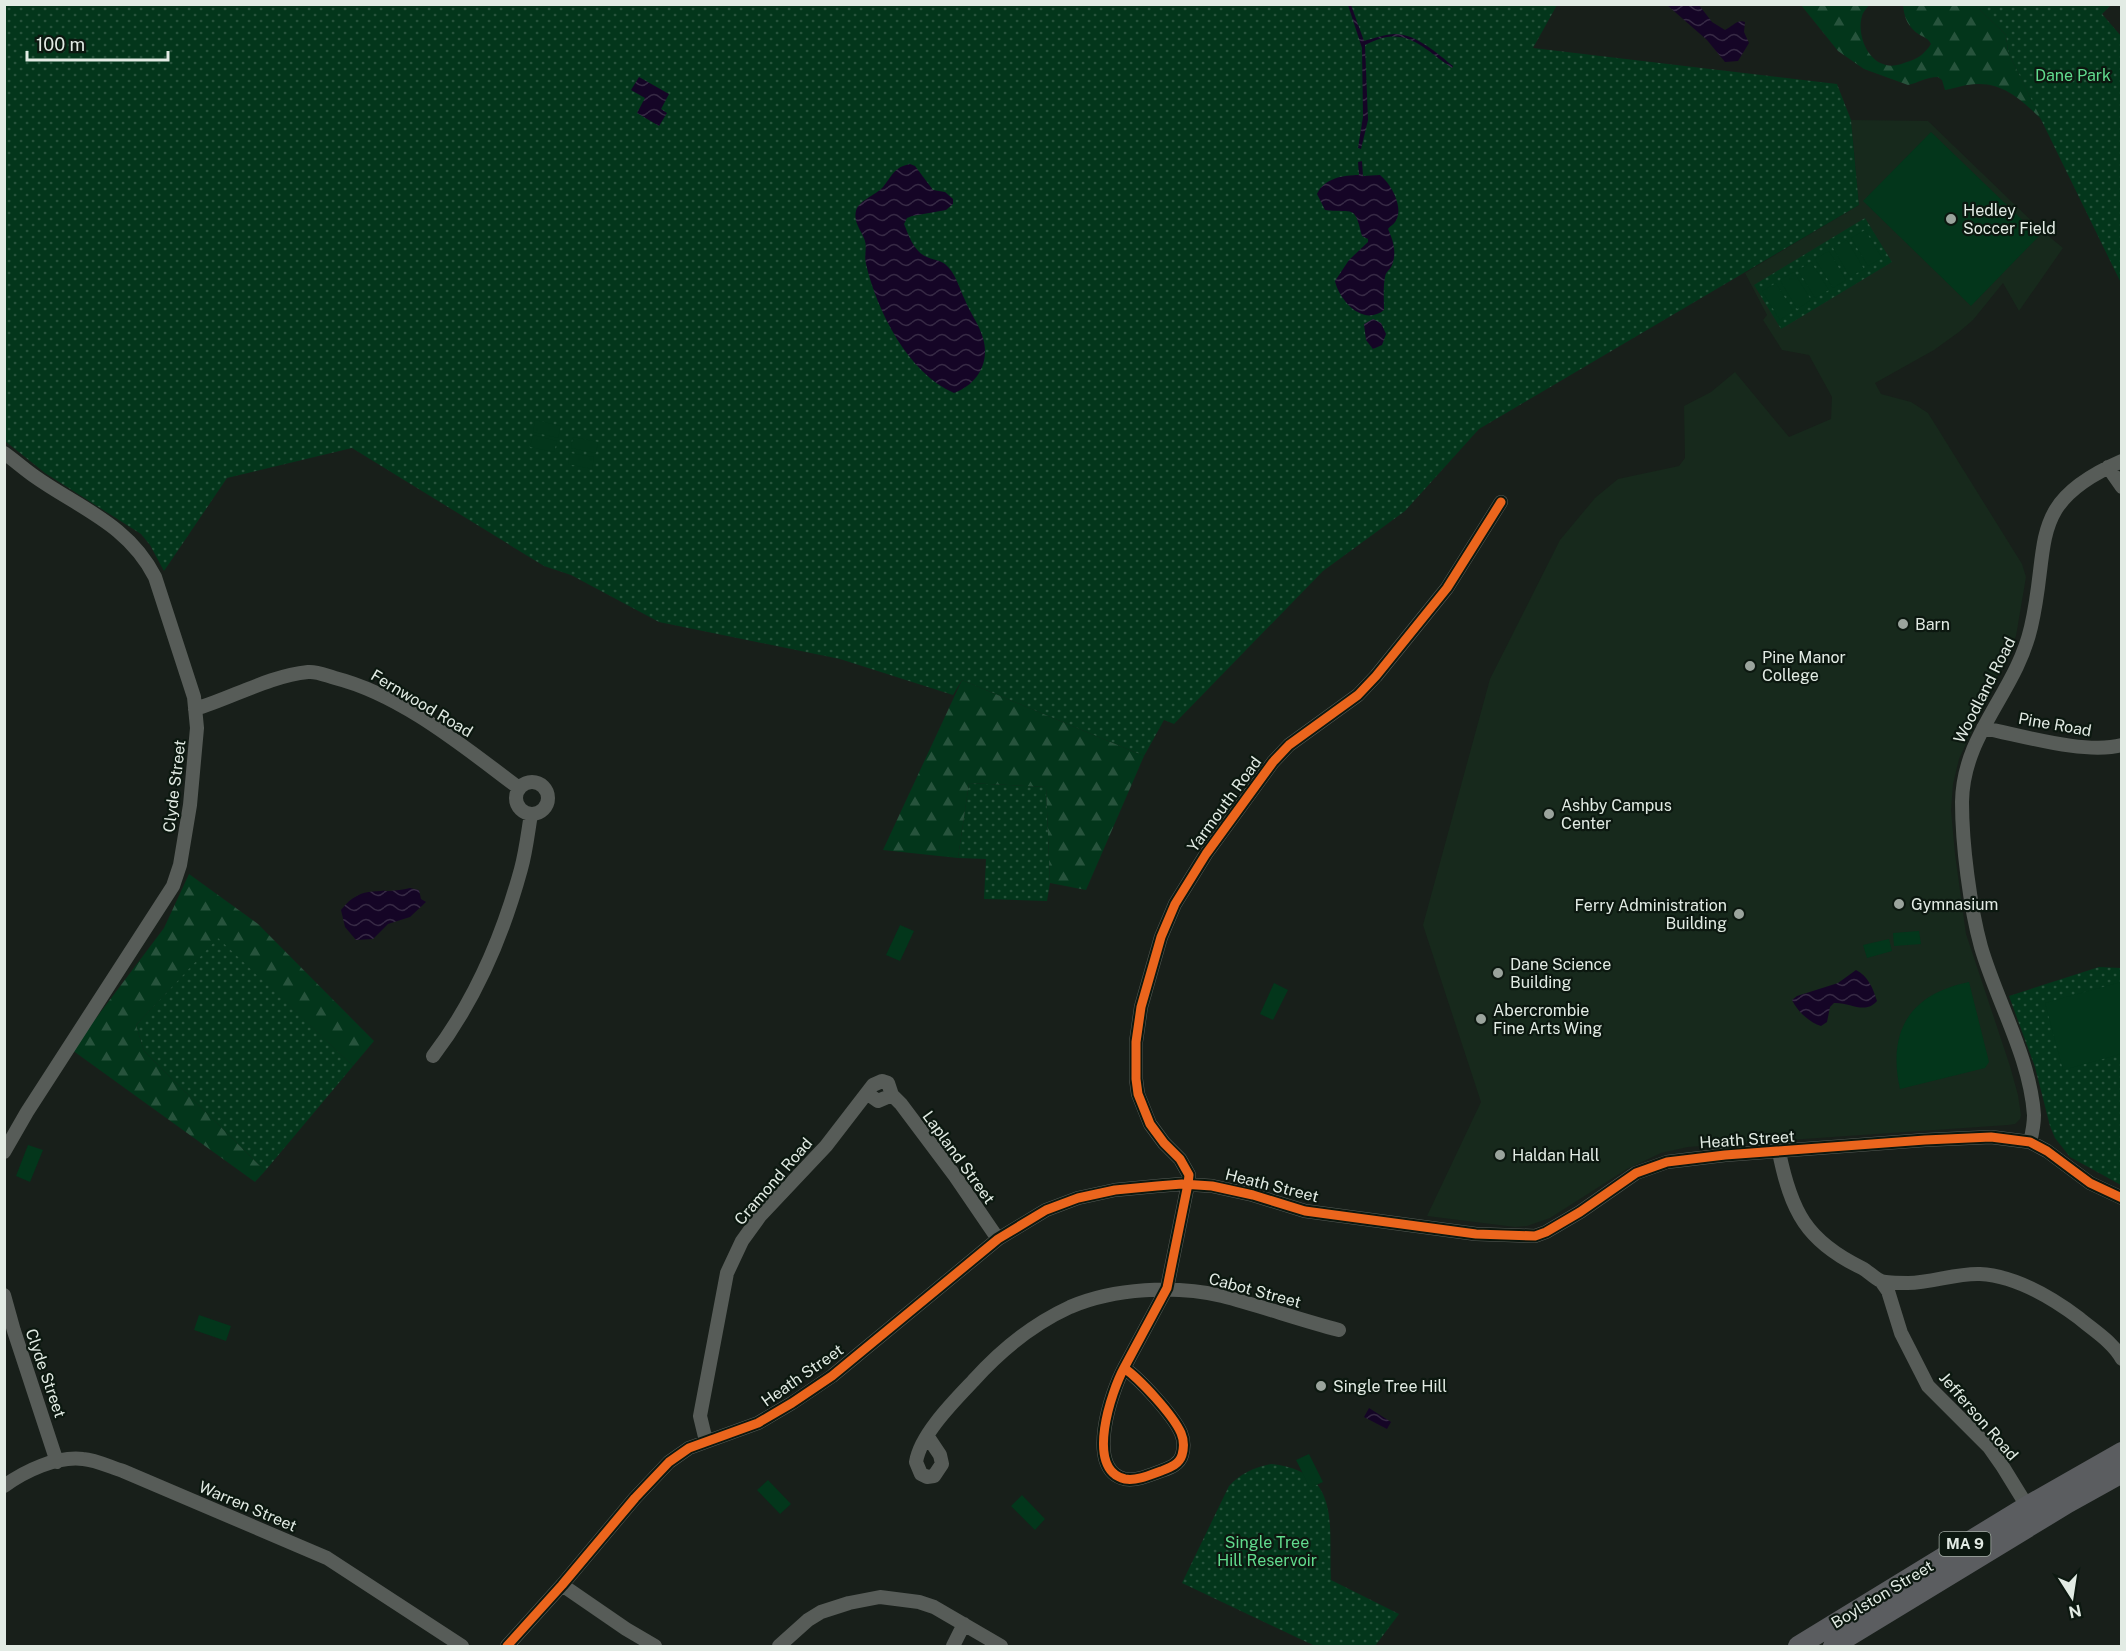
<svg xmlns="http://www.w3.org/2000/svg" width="2126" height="1651" font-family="'Public Sans',sans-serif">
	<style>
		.built { fill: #17291c }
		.green { fill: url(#green-dots) }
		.forest { fill: url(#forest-firs) }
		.pitch { fill: #03361b }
		.water { fill: url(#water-waves) }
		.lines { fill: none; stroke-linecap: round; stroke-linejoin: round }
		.minor { stroke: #575c58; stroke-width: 14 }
		.highway { stroke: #5b5d60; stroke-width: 20 }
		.cycleway-casing { stroke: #0c1810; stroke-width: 13 }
		.cycleway { stroke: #eb651d; stroke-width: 9 }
		.poi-dot { fill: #9ba49d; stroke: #0c1810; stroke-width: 2 }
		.labels { text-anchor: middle; stroke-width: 4.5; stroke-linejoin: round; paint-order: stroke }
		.shield { fill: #0c1810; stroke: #a2aca4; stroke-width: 1.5 }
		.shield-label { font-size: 15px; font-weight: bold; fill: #e2ebe4 }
		.park-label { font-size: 16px; fill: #61db8d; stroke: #0c1810 }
		.poi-label { font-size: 16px; fill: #e2ebe4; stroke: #0c1810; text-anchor: start }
		.street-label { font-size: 16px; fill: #e2ebe4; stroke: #0c1810 }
	</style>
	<defs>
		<pattern id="green-dots" width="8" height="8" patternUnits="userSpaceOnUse" patternTransform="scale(1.5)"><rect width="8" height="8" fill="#03361b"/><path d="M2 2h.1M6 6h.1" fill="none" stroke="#27533c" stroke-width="1.8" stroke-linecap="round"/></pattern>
		<pattern id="forest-firs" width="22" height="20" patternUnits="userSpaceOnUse" patternTransform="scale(1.5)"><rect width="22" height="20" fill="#03361b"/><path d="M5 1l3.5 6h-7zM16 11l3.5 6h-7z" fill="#27533c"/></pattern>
		<pattern id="water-waves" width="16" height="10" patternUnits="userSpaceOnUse" patternTransform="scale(1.5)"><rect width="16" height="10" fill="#150526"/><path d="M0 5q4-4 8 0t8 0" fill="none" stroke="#372a45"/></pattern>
	</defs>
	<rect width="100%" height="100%" fill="#181f1a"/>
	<path class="built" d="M 1851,120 L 1928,121 L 2040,229 L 2063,248 L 2019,311 L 2003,283 L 1973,320 L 1959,332 L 1934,350 L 1875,383 L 1881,394 L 1911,402 L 1928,413 L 2022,564 L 2026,577 L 2016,636 L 1959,759 L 1953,784 L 1951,810 L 1955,854 L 1966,934 L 2010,1066 L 2018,1095 L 2021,1115 L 2020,1119 L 2015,1124 L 2008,1125 L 1688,1147 L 1661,1153 L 1627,1169 L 1550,1218 L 1527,1226 L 1515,1227 L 1427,1216 L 1481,1102 L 1423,925 L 1490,679 L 1560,540 L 1595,498 L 1618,479 L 1679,466 L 1685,458 L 1684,406 L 1711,392 L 1735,372 L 1789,437 L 1831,419 L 1832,397 L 1809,355 L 1782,350 L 1763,320 L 1767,315 L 1745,273 L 1859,205 Z"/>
	<path class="green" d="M 4,5 L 1557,5 L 1533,48 L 1837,84 L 1851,120 L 1859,205 L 1479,429 L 1405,511 L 1323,571 L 1174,724 L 1164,720 L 1144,756 L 962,680 L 953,695 L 840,659 L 659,622 L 571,575 L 544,566 L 352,448 L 227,478 L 164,571 L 150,545 L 141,534 L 45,473 L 5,441 Z
		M 1975,5 L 2111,5 L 2102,14 L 2121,36 L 2121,283 L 2008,52 L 2006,35 Z
		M 1865,218 L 1892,262 L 1781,329 L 1754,285 Z
		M 969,783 L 1046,787 L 1050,883 L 1047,901 L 984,899 L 986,859 L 958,858 Z
		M 218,937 L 353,1066 L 265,1171 L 144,1051 L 136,1025 Z
		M 2099,967 L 2121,968 L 2121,1185 L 2070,1157 L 2055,1138 L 2050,1126 L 2035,1067 L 2009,996 Z
		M 1271,1464 C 1343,1471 1328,1527 1331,1580 L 1399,1614 L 1375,1646 L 1315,1646 L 1182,1583 L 1229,1486 C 1241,1473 1253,1468 1271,1464 Z"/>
	<path class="forest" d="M 1801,5 L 1869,5 C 1867,8 1863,12 1862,16 C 1857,33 1866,58 1883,64 C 1892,68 1901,64 1910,61 C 1919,58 1926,52 1931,44 C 1928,38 1925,38 1920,35 C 1908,28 1904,17 1903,5 L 1975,5 L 2006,35 L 2008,52 L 2041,119 C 2023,101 2004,83 1977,84 C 1967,84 1956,88 1945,90 L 1942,80 L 1938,77 C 1926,77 1918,83 1908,85 L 1864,69 L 1838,51 Z
		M 962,680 L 1144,756 L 1086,890 L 1050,883 L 1046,787 L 969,783 L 958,858 L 883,850 Z
		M 189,874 L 258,924 L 374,1041 L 353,1066 L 218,938 L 136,1025 L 144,1051 L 265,1171 L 255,1182 L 72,1050 L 164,928 Z"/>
	<path class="pitch" d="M 1931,132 L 2039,236 L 1971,306 L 1863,201 Z
		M 1865,230 L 1882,258 L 1868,266 L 1851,238 Z
		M 1847,240 L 1864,269 L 1850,277 L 1833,248 Z
		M 1829,251 L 1846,280 L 1833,288 L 1815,259 Z
		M 1811,262 L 1829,290 L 1815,298 L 1798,270 Z
		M 1794,272 L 1811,300 L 1797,309 L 1780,280 Z
		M 1776,283 L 1793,311 L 1780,320 L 1762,291 Z
		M 535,420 L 561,426 L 558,438 L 533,432 Z
		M 533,435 L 557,441 L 554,452 L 530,447 Z
		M 573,437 L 598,442 L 596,453 L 571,448 Z
		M 570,453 L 594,457 L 592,469 L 568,464 Z
		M 900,925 L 914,931 L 900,961 L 886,955 Z
		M 1919,931 L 1921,944 L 1894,946 L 1893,933 Z
		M 1889,939 L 1892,951 L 1867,958 L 1863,945 Z
		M 1969,982 L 1989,1062 L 1985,1068 L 1900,1089 C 1887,1031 1910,994 1969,982 Z
		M 2121,982 L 2121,1054 L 2063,1070 L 2045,1003 Z
		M 1274,983 L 1288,990 L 1273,1020 L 1260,1014 Z
		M 28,1145 L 43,1150 L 30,1182 L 16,1176 Z
		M 199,1315 L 231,1326 L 226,1341 L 194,1330 Z
		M 1309,1454 L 1323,1482 L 1310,1488 L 1296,1460 Z
		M 768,1480 L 791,1504 L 780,1514 L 757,1490 Z
		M 1022,1495 L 1045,1519 L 1035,1530 L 1011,1506 Z"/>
	<path class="water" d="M 1348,5 L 1351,5 L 1364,41 C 1375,38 1385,34 1396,34 C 1416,34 1438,54 1453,66 L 1452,68 C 1420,46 1405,24 1365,45 L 1368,120 L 1361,149 L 1358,148 L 1363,117 L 1362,48 Z
		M 1667,5 L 1699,5 L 1712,22 L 1725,30 C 1732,27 1737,19 1745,22 L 1744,32 L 1749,43 L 1738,61 L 1725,62 L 1707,40 Z
		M 639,77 L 669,94 L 661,109 L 667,113 L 659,126 L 637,113 L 645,98 L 631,90 Z
		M 1362,161 L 1363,176 L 1380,175 C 1391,184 1405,208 1395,222 C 1393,225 1390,226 1388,229 C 1393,240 1397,252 1392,265 C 1390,270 1386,271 1385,277 C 1383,287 1384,299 1384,310 C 1363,327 1339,300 1335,281 L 1349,260 L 1368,242 L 1368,239 L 1362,236 C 1354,203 1354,214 1325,210 L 1317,194 C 1324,178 1344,175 1359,175 L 1358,162 Z
		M 910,164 L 915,166 L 933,190 L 945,192 L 953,199 L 953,204 L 946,210 L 912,216 L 907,218 L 904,224 C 909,236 914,252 927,257 C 933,260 940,260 945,264 C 956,273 959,288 965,300 C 970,313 979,324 983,338 C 990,362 978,384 954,393 C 908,373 877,311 866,264 C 864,256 867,249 865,241 C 862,231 853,223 856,211 C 858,201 876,195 883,187 C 892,176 894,167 910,164 Z
		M 1373,319 L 1381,323 L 1386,334 L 1382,345 L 1373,349 L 1366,340 L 1364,324 Z
		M 410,888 L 419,890 L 421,899 L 426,902 L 410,917 L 388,924 L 373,939 L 356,940 L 345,927 L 341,910 C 363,882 380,896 410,888 Z
		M 1856,970 C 1868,976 1873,988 1877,1001 C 1865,1015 1850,1002 1834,1003 L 1830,1007 L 1827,1022 L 1821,1026 C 1810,1023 1797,1011 1792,1000 L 1797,996 L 1838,983 Z
		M 1369,1408 L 1391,1422 L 1387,1429 L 1364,1417 Z"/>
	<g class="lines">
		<path class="minor" d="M 4,453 C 14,460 24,469 34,476 C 79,508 128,524 155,577 L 194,697 L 197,728 L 190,805 L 180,865 L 173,886 L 27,1112 L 4,1152
			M 2108,467 L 2122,487
			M 195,709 C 232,698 269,676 308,672 C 317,671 327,676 335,678 C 402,695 464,747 519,788
			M 1983,728 C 2021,735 2085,755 2122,745
			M516 798a16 16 0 1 1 32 0a16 16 0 1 1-32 0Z
			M 433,1056 C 475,1001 503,935 521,869 C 526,851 528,832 531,814
			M 868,1094 L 878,1101 L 892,1095
			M 2030,1142 C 2032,1134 2034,1124 2034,1115 C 2030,1057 1997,1002 1981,947 C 1970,907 1962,844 1962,802 C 1963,733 2016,693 2031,627 C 2051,542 2025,503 2122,461
			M 1779,1152 C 1791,1211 1806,1241 1862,1268 C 1868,1271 1874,1278 1881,1281 C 1887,1283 1900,1283 1908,1283 C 1932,1283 1956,1273 1980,1274 C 2016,1276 2051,1297 2079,1318 C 2093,1330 2113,1342 2122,1359
			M 1881,1281 L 1888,1291 L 1901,1333 L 1928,1386 L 1989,1447 L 2003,1467 L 2027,1506
			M 4,1295 L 14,1331 L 57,1462
			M 1124,1368 C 1112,1390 1084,1470 1125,1479 C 1137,1481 1150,1475 1161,1471 C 1169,1468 1179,1465 1182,1455 C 1184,1448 1184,1440 1181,1433 C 1173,1415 1140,1379 1124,1368 L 1167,1288 L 1188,1184 L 1189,1175 L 1180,1159 L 1164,1143 L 1150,1124 L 1138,1094 L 1136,1079 L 1136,1042 L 1141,1007 L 1161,937 L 1175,904 L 1206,854 L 1273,762 L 1289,745 L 1358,695 L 1376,676 L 1447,588 L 1501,502
			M 928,1437 L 940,1455 L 942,1464 L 934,1476 L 927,1477 L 921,1474 L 916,1462 C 920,1435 954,1401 973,1381 C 1000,1351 1033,1324 1070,1307 C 1114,1288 1175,1285 1222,1296 C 1261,1306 1300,1320 1339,1330
			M 706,1441 L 700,1416 L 727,1273 L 742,1241 L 760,1216 L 826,1146 L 873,1085 L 882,1081 L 888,1083 L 892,1095 L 901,1104 L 955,1176 L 998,1239
			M 4,1486 C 25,1471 56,1456 83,1459 C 96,1460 110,1467 123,1471 L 327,1558 L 462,1646
			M 562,1585 L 626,1629 L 655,1646
			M 507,1646 L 562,1585 L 635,1498 L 669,1462 L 689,1448 L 758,1423 L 792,1403 L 832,1376 L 998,1239 L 1046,1210 L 1078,1198 L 1115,1190 L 1157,1186 L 1182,1184 L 1212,1186 L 1253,1195 L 1305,1211 L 1476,1234 L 1535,1236 L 1546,1232 L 1580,1212 L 1636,1173 L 1667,1162 L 1725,1155 L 1925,1140 L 1991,1137 L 2030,1142 L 2047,1151 L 2090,1183 L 2122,1198
			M 779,1646 L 808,1620 L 821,1612 L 849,1603 L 880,1597 L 919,1602 L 934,1607 L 1001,1646
			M 953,1646 L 964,1624"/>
		<path class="highway" d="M 1798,1646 L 2027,1506 L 2122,1452
			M 1833,1646 L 2068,1503 L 2122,1473"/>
		<defs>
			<path id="cycleway" d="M 1124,1368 C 1112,1390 1084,1470 1125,1479 C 1137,1481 1150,1475 1161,1471 C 1169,1468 1179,1465 1182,1455 C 1184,1448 1184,1440 1181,1433 C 1173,1415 1140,1379 1124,1368 L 1167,1288 L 1188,1184 L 1189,1175 L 1180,1159 L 1164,1143 L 1150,1124 L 1138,1094 L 1136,1079 L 1136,1042 L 1141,1007 L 1161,937 L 1175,904 L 1206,854 L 1273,762 L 1289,745 L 1358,695 L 1376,676 L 1447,588 L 1501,502
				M 507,1646 L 562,1585 L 635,1498 L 669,1462 L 689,1448 L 758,1423 L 792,1403 L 832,1376 L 998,1239 L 1046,1210 L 1078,1198 L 1115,1190 L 1157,1186 L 1182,1184 L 1212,1186 L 1253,1195 L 1305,1211 L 1476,1234 L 1535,1236 L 1546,1232 L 1580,1212 L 1636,1173 L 1667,1162 L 1725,1155 L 1925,1140 L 1991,1137 L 2030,1142 L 2047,1151 L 2090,1183 L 2122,1198"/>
		</defs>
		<use href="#cycleway" class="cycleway-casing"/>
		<use href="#cycleway" class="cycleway"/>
	</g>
	<g class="poi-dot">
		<circle cx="1951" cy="219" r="6"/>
		<circle cx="1903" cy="624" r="6"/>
		<circle cx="1750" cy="666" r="6"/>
		<circle cx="1549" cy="814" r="6"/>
		<circle cx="1899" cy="904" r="6"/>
		<circle cx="1739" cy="914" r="6"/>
		<circle cx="1498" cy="973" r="6"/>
		<circle cx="1481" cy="1019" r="6"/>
		<circle cx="1500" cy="1155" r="6"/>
		<circle cx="1321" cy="1386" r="6"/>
	</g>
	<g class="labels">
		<rect class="shield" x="1939.5" y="1532" width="51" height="24" rx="4.5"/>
		<g class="shield-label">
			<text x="1965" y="1549">MA 9</text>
		</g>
		<g class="park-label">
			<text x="2073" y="81">Dane Park</text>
			<text x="1267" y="1548">Single Tree<tspan x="1267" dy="18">Hill Reservoir</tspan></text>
		</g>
		<g class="poi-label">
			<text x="1963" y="216">Hedley<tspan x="1963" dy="18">Soccer Field</tspan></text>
			<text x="1915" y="630">Barn</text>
			<text x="1762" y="663">Pine Manor<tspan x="1762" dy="18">College</tspan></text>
			<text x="1561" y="811">Ashby Campus<tspan x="1561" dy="18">Center</tspan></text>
			<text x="1911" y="910">Gymnasium</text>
			<text x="1727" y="911" text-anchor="end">Ferry Administration<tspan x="1727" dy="18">Building</tspan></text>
			<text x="1510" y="970">Dane Science<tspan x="1510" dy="18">Building</tspan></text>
			<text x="1493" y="1016">Abercrombie<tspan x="1493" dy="18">Fine Arts Wing</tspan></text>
			<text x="1512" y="1161">Haldan Hall</text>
			<text x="1333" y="1392">Single Tree Hill</text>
		</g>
		<g class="street-label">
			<text transform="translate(1984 690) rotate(-63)" y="6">Woodland Road</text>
			<text transform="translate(422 703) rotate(31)" y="6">Fernwood Road</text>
			<text transform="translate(2055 724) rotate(10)" y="6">Pine Road</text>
			<text transform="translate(174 786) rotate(-83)" y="6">Clyde Street</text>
			<text transform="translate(1224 804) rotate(-54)" y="6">Yarmouth Road</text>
			<text transform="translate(1747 1139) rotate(-4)" y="6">Heath Street</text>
			<text transform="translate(959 1157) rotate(54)" y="6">Lapland Street</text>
			<text transform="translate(773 1181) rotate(-49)" y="6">Cramond Road</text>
			<text transform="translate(1272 1185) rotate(14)" y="6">Heath Street</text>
			<text transform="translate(1255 1290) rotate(15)" y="6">Cabot Street</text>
			<text transform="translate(46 1373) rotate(71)" y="6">Clyde Street</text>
			<text transform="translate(802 1375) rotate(-35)" y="6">Heath Street</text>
			<text transform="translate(1979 1416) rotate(49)" y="6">Jefferson Road</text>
			<text transform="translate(248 1506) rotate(23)" y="6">Warren Street</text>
			<text transform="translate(1882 1594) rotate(-31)" y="6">Boylston Street</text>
		</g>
	</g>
	<rect width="2126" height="1651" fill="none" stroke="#e2ebe4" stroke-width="12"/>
	<g transform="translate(2072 1597) rotate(168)" stroke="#0c1810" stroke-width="4.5" paint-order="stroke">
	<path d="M0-4.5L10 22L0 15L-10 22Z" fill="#e2ebe4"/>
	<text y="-9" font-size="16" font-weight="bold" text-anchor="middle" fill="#e2ebe4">N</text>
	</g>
	<path d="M27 51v9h141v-9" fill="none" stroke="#e2ebe4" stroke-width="3"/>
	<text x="36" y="51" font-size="18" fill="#e2ebe4" stroke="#0c1810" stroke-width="4.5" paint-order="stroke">100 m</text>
</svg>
